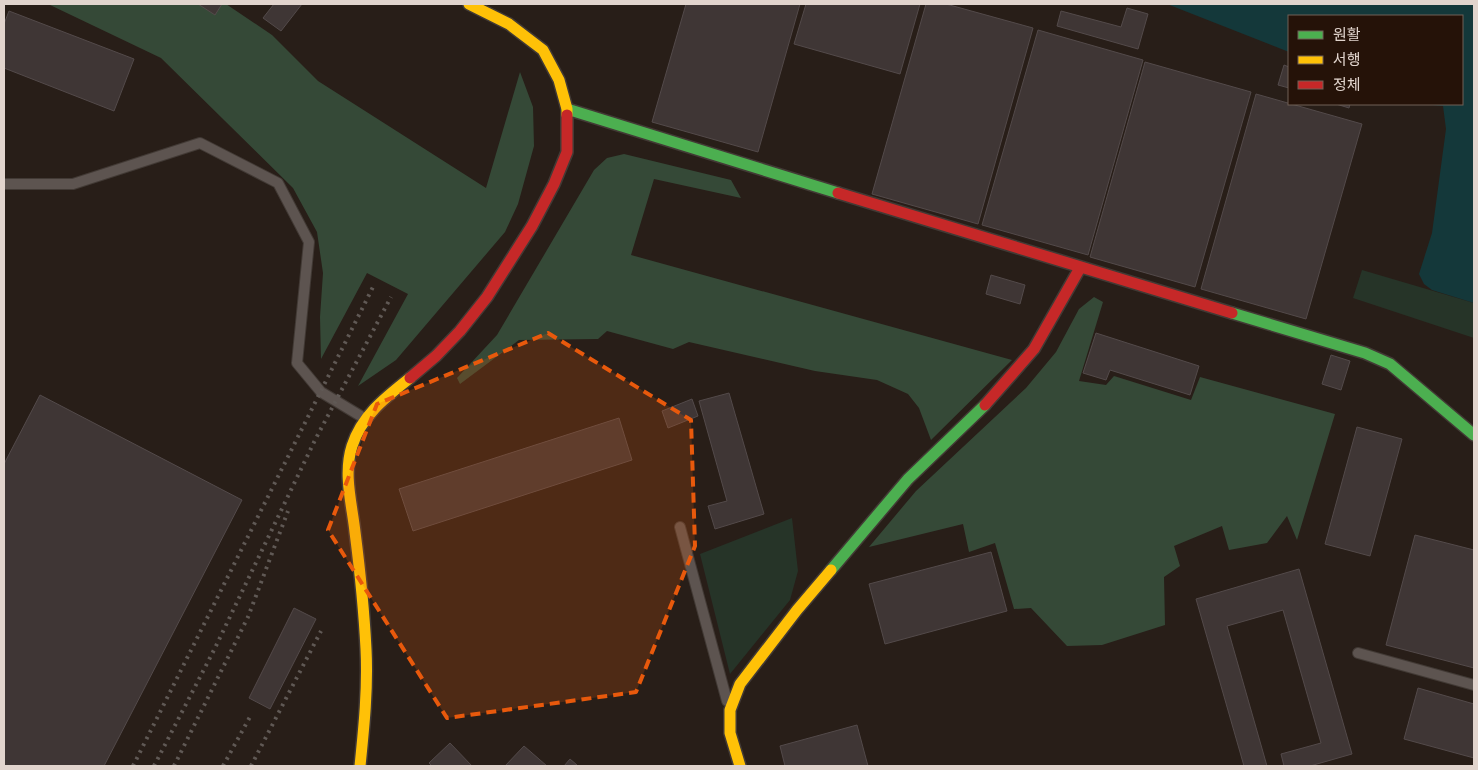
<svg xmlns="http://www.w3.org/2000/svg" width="1478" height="770" font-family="Cabin,'Noto Sans KR',sans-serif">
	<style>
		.green { fill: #263428 }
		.forest { fill: #354937 }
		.water { fill: #14383a }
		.building { fill: #3f3635; stroke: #534a4a }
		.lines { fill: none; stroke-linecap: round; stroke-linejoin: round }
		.lane-casing { stroke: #423a35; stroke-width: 12 }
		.fast-casing { stroke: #423a35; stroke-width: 14 }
		.slow-casing { stroke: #423a35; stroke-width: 14 }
		.jam-casing { stroke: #423a35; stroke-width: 14 }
		.lane { stroke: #5d5450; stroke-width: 10 }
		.fast { stroke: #4caf50; stroke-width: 11 }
		.slow { stroke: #ffc107; stroke-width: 11 }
		.jam { stroke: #c62828; stroke-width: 11 }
		.rail { stroke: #605955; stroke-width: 4; stroke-dasharray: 2.5 5; stroke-linecap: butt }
		.marked { fill: #e8590c; fill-opacity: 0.2; stroke: #e8590c; stroke-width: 4; stroke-dasharray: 10 6; stroke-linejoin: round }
	</style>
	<rect width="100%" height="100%" fill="#281e18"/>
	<path class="green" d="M 1362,270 L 1474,303 L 1474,338 L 1353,298 Z
		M 792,518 L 798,571 L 790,600 L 730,674 L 700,554 Z"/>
	<path class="forest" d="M 48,4 L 226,4 L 272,35 L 318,81 L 486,188 L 520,72 L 533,107 L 534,146 L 518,204 L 505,232 L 396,360 L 358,386 L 408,294 L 367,273 L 321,359 L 320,317 L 323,273 L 317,232 L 293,188 L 161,58 Z
		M 624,154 L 731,180 L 741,198 L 654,179 L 631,255 L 1012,360 L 931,440 L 919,408 L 908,394 L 877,380 L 815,371 L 689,342 L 673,349 L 607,331 L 598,339 L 519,340 L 460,384 L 457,378 L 497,335 L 594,170 L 607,158 Z
		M 1094,297 L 1103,302 L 1079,381 L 1106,385 L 1114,376 L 1191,400 L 1200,377 L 1335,414 L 1297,540 L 1287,516 L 1267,543 L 1229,550 L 1222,526 L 1174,546 L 1180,566 L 1164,577 L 1165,625 L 1102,645 L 1067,646 L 1031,608 L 1014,609 L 995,543 L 969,552 L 963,524 L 869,547 L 916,491 L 1026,388 L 1056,352 L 1079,309 Z"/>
	<path class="water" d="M 1167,4 L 1474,4 L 1474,303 L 1432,290 L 1424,284 L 1419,274 L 1432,233 L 1446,129 L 1443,106 L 1421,104 L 1462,104 L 1462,16 L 1289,16 L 1289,52 Z"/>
	<path class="building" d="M 198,4 L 222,4 L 215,15 Z
		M 274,4 L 302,4 L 281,31 L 263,18 Z
		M 686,4 L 800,4 L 758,152 L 652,122 Z
		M 806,4 L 920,4 L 900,74 L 794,44 Z
		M 926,4 L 946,4 L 1033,28 L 978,224 L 872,194 Z
		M 1127,8 L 1148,14 L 1138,49 L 1057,26 L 1061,11 L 1121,27 Z
		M 9,11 L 134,59 L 114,111 L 4,68 L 4,24 Z
		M 1038,30 L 1143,60 L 1088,255 L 982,225 Z
		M 1145,62 L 1251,92 L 1195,287 L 1090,257 Z
		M 1284,65 L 1289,67 L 1289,88 L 1278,85 Z
		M 1256,94 L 1362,124 L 1306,319 L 1201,289 Z
		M 1336,104 L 1350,104 L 1349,108 Z
		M 991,275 L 1025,285 L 1020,304 L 986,294 Z
		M 1096,333 L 1199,366 L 1190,395 L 1110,370 L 1106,380 L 1083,373 Z
		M 1331,355 L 1350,361 L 1341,390 L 1322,384 Z
		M 729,393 L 764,514 L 715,529 L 708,506 L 727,501 L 699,401 Z
		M 40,395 L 242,500 L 104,766 L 4,766 L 4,464 Z
		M 692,399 L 698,416 L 668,428 L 662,411 Z
		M 619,418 L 632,460 L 413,531 L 399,489 Z
		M 1357,427 L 1402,439 L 1370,556 L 1325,544 Z
		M 1415,535 L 1474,550 L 1474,668 L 1386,645 Z
		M 991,552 L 1007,611 L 885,644 L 869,584 Z
		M 1299,569 L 1352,754 L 1310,766 L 1284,766 L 1281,754 L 1321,743 L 1283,610 L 1227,626 L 1267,766 L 1244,766 L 1196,599 Z
		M 294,608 L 316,619 L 270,709 L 249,698 Z
		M 1418,688 L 1474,704 L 1474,758 L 1404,739 Z
		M 857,725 L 868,766 L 785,766 L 780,746 Z
		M 450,743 L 472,766 L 432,766 L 429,763 Z
		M 524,746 L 547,766 L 505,766 Z
		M 570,759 L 577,765 L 564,766 Z"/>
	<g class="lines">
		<defs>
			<path id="lane" d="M 4,184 L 73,184 L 200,143 L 278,183 L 309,242 L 297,363 L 321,392 L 364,418
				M 680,527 L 727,701
				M 1358,653 L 1474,685"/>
			<path id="fast" d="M 567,109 L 838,193
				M 1232,313 L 1365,353 L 1390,364 L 1474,435
				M 831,570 L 908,479 L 985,405"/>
			<path id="slow" d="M 469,4 L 509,24 L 543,50 L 559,80 L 567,109 L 567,115
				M 360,766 C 364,727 368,688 366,649 C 364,610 360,571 355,532 C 352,504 343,474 352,446 C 362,415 386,397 410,378
				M 740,766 L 730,733 L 730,710 L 740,684 L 797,610 L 831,570"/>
			<path id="jam" d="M 838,193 L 1232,313
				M 410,378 L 436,356 L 460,331 L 487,297 L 532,226 L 554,184 L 567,152 L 567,115
				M 985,405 L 1034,349 L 1080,268"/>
		</defs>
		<use href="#lane" class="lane-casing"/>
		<use href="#fast" class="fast-casing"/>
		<use href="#slow" class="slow-casing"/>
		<use href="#jam" class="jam-casing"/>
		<use href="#lane" class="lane"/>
		<use href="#fast" class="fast"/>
		<use href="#slow" class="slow"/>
		<use href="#jam" class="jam"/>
		<path class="rail" d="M 133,766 L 374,285
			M 154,766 L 214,650 L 315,440 L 391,297
			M 174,766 L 248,617 L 288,511
			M 223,766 L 251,715
			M 251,766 L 321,631"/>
	</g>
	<path class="marked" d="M 548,333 L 691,420 L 695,546 L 636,692 L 447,718 L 328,530 L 377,404 Z"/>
	<rect width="1478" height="770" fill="none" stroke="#e1d4cd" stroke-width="10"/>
	<rect x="1288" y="15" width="175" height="90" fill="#251208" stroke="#706057"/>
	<rect x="1298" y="31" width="25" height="8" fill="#4caf50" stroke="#706057"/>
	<text x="1333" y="40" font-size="15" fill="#e1d4cd">원활</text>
	<rect x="1298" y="56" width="25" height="8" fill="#ffc107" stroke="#706057"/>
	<text x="1333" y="65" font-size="15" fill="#e1d4cd">서행</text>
	<rect x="1298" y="81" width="25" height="8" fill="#c62828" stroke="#706057"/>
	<text x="1333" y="90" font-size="15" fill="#e1d4cd">정체</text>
</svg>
